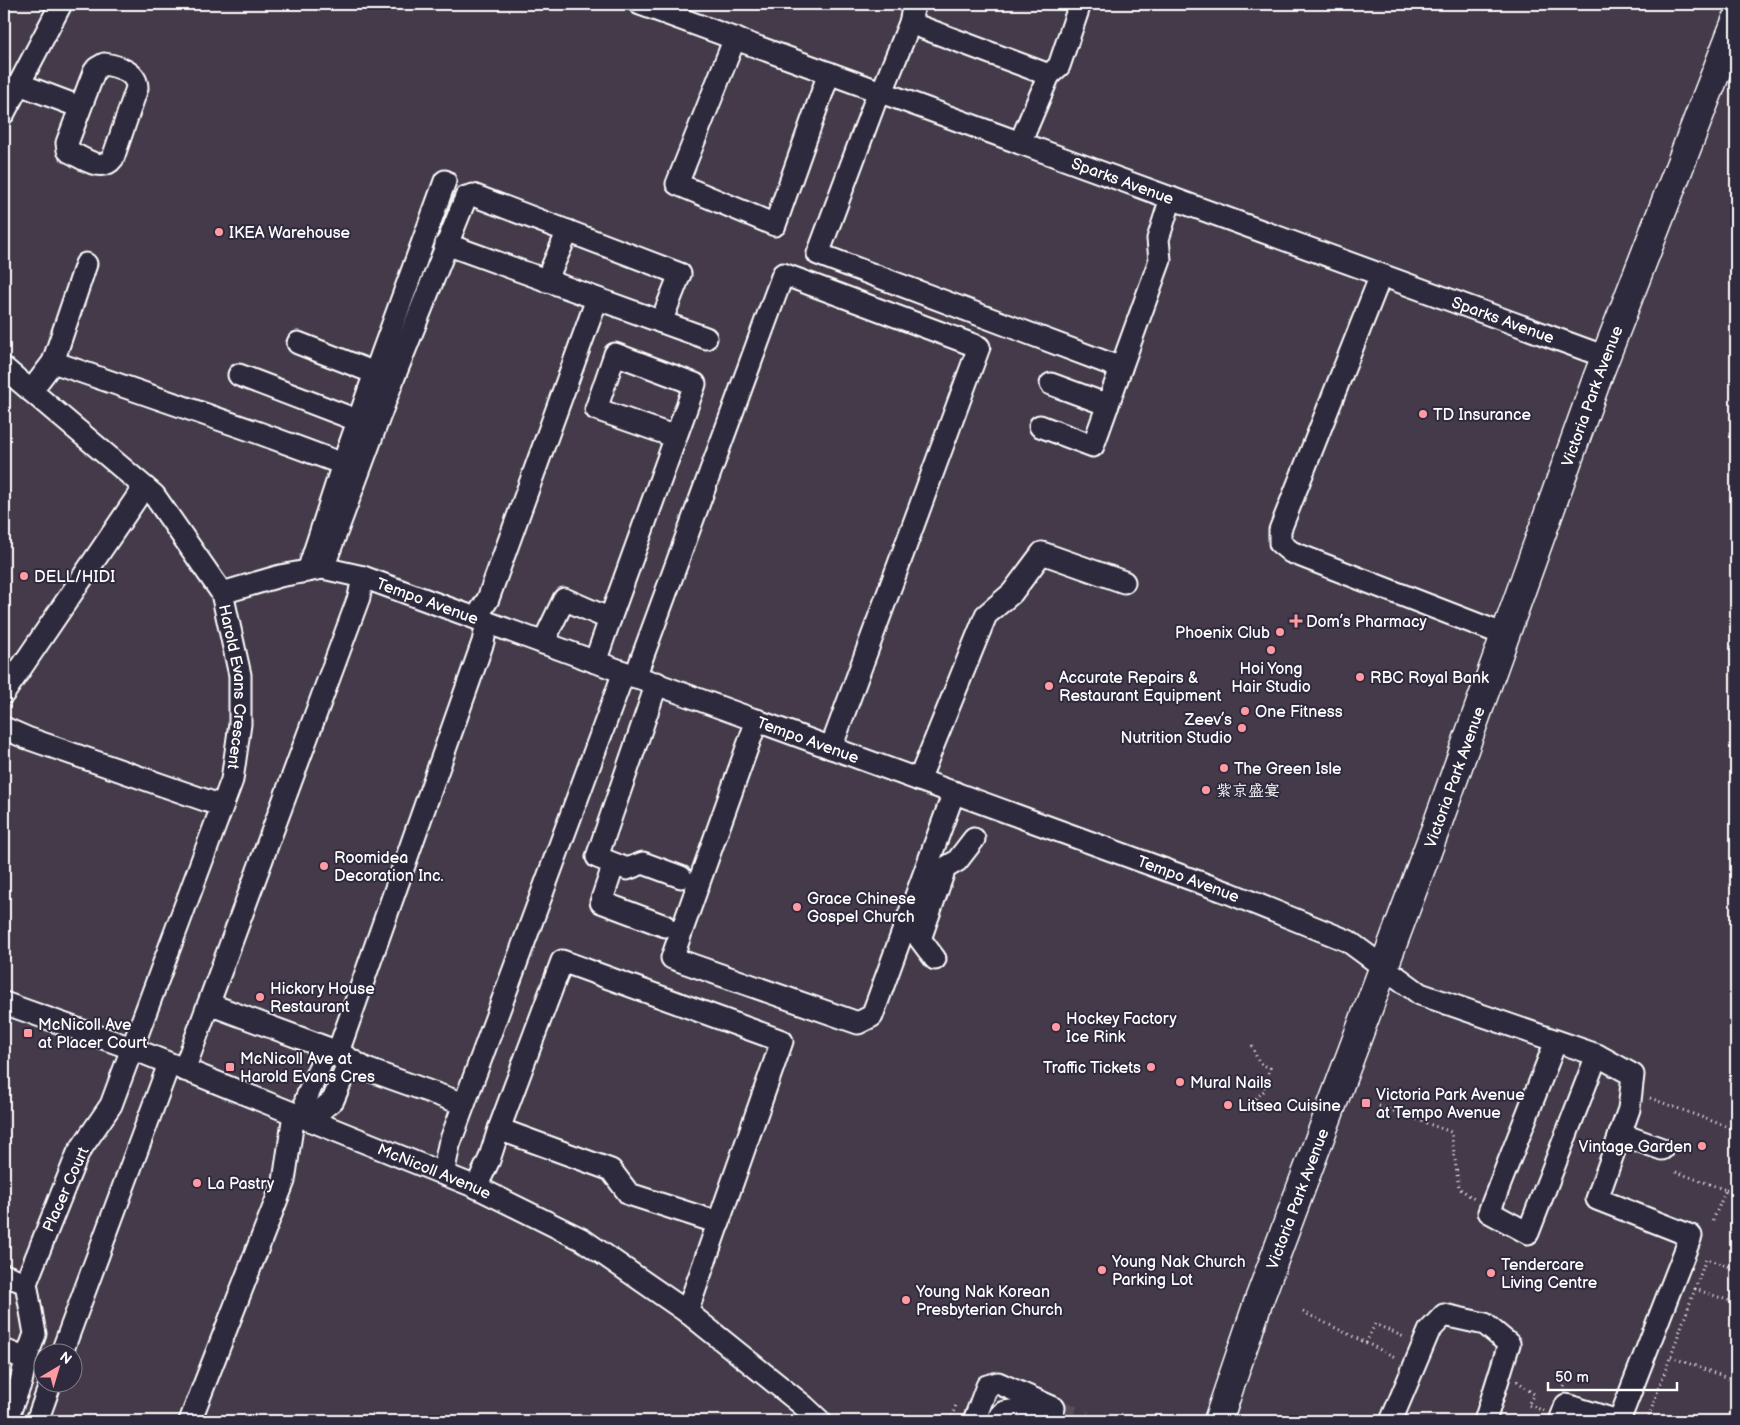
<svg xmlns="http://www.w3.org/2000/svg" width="1740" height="1425" font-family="'Balsamiq Sans','LXGW WenKai TC',sans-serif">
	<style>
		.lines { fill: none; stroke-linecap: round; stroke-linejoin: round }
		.minor-tunnel { stroke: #584e5b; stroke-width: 21; stroke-dasharray: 21 11; stroke-linecap: butt }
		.minor-casing { stroke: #fff; stroke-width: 25 }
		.major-casing { stroke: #fff; stroke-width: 31 }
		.path { stroke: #fff; stroke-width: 3; stroke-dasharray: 1 4; stroke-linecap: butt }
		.minor { stroke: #2f2a3d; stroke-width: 21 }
		.major { stroke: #2f2a3d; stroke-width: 28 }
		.poi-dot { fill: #ff9aa2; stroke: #2f2a3d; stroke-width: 2 }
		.labels { text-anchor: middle; stroke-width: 4; stroke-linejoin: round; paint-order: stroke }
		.street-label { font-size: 16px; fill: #fff; stroke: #2f2a3d }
		.poi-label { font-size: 16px; fill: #fff; stroke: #2f2a3d; text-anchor: start }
	</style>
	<rect width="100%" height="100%" fill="#453a49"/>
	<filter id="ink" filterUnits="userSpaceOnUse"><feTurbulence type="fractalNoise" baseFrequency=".02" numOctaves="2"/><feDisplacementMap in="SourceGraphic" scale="10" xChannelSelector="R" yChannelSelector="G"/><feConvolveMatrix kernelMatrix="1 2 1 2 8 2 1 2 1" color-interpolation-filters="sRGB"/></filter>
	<g filter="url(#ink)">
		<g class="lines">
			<path class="minor-tunnel" d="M 1054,1408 L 1085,1421"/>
			<defs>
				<g id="minor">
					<path id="s1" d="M 640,4 L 1606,357"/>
					<path d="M 910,23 L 914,4"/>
					<path d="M 735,38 L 677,184 L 775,225 L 829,73"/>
					<path d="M 104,64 C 118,66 137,72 137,88 L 113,158 C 102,173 83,158 70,152 L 68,150 L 67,143 L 94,72 L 97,68 Z"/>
					<path d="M 1049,75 L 1059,66 L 1080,4"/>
					<path d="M 19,84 L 80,107"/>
					<path d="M 879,91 L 818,254 L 1121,368 L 1160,260 L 1158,239 L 1171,198"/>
					<path d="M 882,92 L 910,23 L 1049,75 L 1020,143"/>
					<path d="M 4,113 L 61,4"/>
					<path d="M 446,244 L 706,338"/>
					<path d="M 1381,275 L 1280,530 L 1280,543 L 1291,552 L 1505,635"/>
					<path d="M 546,281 L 568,231"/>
					<path d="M 298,343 L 375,373 L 343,464"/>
					<path d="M 53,362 L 259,433 L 343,464 L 308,571"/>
					<path id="s2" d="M 4,368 L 154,495 L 222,593 L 240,675 L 240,724 L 232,780 L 111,1105 L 78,1153 L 26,1283 L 4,1275"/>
					<path d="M 375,373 L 445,181"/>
					<path d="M 239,375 L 359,421"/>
					<path d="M 1051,384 L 1108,405"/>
					<path d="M 31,391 L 53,362 L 86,264"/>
					<path d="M 1040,426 L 1093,446 L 1121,368"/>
					<path d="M 323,568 L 394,377 L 466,197 L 473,195 L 680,274 L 661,322"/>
					<path id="s3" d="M 222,593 L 280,576 L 323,568 L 363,577 L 1229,893 L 1348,941 L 1420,994 L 1597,1055 L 1528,1233 L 1489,1212 L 1556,1041"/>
					<path d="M 476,618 L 488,599 L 597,299"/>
					<path d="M 610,619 L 695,384 L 615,354 L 596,409 L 676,437"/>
					<path d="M 543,643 L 564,599 L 610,619 L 595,662"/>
					<path d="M 635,677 L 783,274 L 979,347 L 831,748"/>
					<path d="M 657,683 L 597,857 L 627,869 L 643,863 L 681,877"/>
					<path d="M 4,693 L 144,487"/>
					<path d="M 757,720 L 672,958 L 858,1023 L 872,1016 L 954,792"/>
					<path d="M 4,728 L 27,738 L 222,806"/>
					<path d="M 919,780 L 986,615 L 1012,593 L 1042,553 L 1124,582"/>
					<path d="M 614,864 L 601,902 L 665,926"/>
					<path d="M 935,959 L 920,939 L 945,868 L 957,861 L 974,839"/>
					<path id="s4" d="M 4,1003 L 131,1048 L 476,1187 L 583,1240 L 687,1312 L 804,1406 L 820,1421"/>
					<path d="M 209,1004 L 338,1052 L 366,1069 L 464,1104"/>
					<path d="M 1597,1055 L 1633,1075 L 1629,1109 L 1597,1199 L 1691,1236 L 1619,1421"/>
					<path d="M 184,1070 L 359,597 L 363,577"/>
					<path d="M 309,1120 L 306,1099 L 323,1059 L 338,1052 L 483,642 L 487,622"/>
					<path d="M 309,1120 L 333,1100 L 347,1067 L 338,1052"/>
					<path d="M 499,1129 L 611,1170 L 629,1194 L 719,1223"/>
					<path d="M 1620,1134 L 1662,1149"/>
					<path d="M 443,1174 L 449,1145 L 624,672"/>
					<path d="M 476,1187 L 489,1160 L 499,1129 L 562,961 L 782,1041 L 687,1312"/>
					<path d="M 4,1350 L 26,1359 L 35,1334 L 26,1283"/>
					<path d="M 62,1352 L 169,1064"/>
					<path d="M 6,1421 L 21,1382 L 26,1359"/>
					<path d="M 37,1421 L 51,1382"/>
					<path d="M 190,1421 L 284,1181 L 294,1114"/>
					<path d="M 974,1421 L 987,1386 L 998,1383 L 1054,1408"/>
					<path d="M 996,1421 L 1004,1412 L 1016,1410 L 1042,1421"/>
					<path d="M 1391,1421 L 1429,1331 L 1444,1315 L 1485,1324 L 1509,1344 L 1485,1421"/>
					<path d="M 1560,1421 L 1566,1405 L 1618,1421"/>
				</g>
				<g id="major">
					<path id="s5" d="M 1218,1421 L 1259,1300 L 1437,825 L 1598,376 L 1736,21"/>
				</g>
			</defs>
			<use href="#minor" class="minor-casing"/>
			<use href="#major" class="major-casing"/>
			<path class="path" d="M 1252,1046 L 1259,1063 L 1270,1068 L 1265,1083 L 1265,1090 L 1253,1101
				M 1650,1098 L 1736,1130
				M 1379,1106 L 1451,1132 L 1459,1188 L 1474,1199
				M 1676,1172 L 1726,1190 L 1713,1220
				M 1726,1190 L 1736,1193
				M 1695,1289 L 1706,1259 L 1736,1269
				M 1303,1312 L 1397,1358
				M 1366,1343 L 1375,1324 L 1406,1338
				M 1671,1357 L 1736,1381
				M 1517,1381 L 1534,1394 L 1528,1405 L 1545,1411
				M 1564,1387 L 1569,1377
				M 1736,1399 L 1729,1418 L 1736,1420
				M 950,1421 L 956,1405
				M 1647,1421 L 1695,1289 L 1736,1303"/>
			<use href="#minor" class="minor"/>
			<use href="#major" class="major"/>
		</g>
	</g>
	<g class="poi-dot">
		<circle cx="219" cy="232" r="5"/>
		<circle cx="1423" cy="414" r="5"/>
		<circle cx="24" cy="576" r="5"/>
		<path d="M1293.5 613.5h5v5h5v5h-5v5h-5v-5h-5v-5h5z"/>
		<circle cx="1280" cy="632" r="5"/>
		<circle cx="1271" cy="650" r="5"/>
		<circle cx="1360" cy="677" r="5"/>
		<circle cx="1049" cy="686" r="5"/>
		<circle cx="1245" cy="711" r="5"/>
		<circle cx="1242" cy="728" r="5"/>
		<circle cx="1224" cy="768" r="5"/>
		<circle cx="1206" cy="790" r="5"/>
		<circle cx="324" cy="866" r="5"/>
		<circle cx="797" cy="907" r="5"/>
		<circle cx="260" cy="997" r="5"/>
		<circle cx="1056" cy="1027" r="5"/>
		<rect x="23" y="1028" width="10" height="10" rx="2.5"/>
		<rect x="225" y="1062" width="10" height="10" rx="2.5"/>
		<circle cx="1151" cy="1067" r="5"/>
		<circle cx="1180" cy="1082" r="5"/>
		<rect x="1361" y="1098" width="10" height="10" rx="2.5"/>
		<circle cx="1228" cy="1105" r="5"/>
		<circle cx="1702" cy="1146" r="5"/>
		<circle cx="197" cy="1183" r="5"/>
		<circle cx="1102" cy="1270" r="5"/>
		<circle cx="1491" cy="1273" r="5"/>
		<circle cx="906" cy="1300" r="5"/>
	</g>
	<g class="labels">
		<g class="street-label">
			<text dy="6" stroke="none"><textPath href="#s1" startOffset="514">Sparks Avenue</textPath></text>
			<text dy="6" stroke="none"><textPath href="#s1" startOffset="919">Sparks Avenue</textPath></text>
			<text dy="6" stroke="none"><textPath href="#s5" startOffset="1091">Victoria Park Avenue</textPath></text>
			<text dy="6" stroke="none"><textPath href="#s3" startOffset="214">Tempo Avenue</textPath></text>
			<text dy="6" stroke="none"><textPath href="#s2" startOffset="411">Harold Evans Crescent</textPath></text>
			<text dy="6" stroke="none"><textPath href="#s3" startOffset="619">Tempo Avenue</textPath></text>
			<text dy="6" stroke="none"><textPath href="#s5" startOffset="686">Victoria Park Avenue</textPath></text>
			<text dy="6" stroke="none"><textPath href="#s3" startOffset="1024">Tempo Avenue</textPath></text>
			<text dy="6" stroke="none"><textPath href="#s4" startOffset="462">McNicoll Avenue</textPath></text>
			<text transform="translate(65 1189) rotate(-66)" y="6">Placer Court</text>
			<text dy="6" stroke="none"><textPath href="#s5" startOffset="236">Victoria Park Avenue</textPath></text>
		</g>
		<g class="poi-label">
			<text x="229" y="238">IKEA Warehouse</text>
			<text x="1433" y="420">TD Insurance</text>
			<text x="34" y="582">DELL/HIDI</text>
			<text x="1306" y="627">Dom’s Pharmacy</text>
			<text x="1270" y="638" text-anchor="end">Phoenix Club</text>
			<text x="1271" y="674" text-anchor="middle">Hoi Yong<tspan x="1271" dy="18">Hair Studio</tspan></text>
			<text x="1059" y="683">Accurate Repairs &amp;<tspan x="1059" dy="18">Restaurant Equipment</tspan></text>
			<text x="1370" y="683">RBC Royal Bank</text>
			<text x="1255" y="717">One Fitness</text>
			<text x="1232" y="725" text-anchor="end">Zeev’s<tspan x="1232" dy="18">Nutrition Studio</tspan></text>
			<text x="1234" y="774">The Green Isle</text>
			<text x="1216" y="796">紫京盛宴</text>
			<text x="334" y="863">Roomidea<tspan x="334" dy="18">Decoration Inc.</tspan></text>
			<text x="807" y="904">Grace Chinese<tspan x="807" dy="18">Gospel Church</tspan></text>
			<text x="270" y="994">Hickory House<tspan x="270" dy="18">Restaurant</tspan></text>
			<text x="1066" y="1024">Hockey Factory<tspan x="1066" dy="18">Ice Rink</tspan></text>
			<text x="38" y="1030">McNicoll Ave<tspan x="38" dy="18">at Placer Court</tspan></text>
			<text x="240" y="1064">McNicoll Ave at<tspan x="240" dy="18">Harold Evans Cres</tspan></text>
			<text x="1141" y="1073" text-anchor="end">Traffic Tickets</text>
			<text x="1190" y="1088">Mural Nails</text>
			<text x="1376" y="1100">Victoria Park Avenue<tspan x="1376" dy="18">at Tempo Avenue</tspan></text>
			<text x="1238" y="1111">Litsea Cuisine</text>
			<text x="1692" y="1152" text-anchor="end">Vintage Garden</text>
			<text x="207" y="1189">La Pastry</text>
			<text x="1112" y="1267">Young Nak Church<tspan x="1112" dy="18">Parking Lot</tspan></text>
			<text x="1501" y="1270">Tendercare<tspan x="1501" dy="18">Living Centre</tspan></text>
			<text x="916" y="1297">Young Nak Korean<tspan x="916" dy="18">Presbyterian Church</tspan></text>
		</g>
	</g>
	<rect width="1740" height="1425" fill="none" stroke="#2f2a3d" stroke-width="20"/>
	<rect x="10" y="10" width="1720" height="1405" fill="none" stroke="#fff" stroke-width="2" filter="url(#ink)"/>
	<g transform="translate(58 1368) rotate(38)"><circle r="24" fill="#2f2a3d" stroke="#827f8b"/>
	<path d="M0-4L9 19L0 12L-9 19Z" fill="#ff9aa2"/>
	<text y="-8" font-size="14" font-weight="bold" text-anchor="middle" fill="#ffffff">N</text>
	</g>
	<path d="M1548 1382v8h129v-8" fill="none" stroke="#ffffff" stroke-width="2.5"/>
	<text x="1555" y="1382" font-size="15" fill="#ffffff" stroke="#2f2a3d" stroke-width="4" paint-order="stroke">50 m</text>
</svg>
